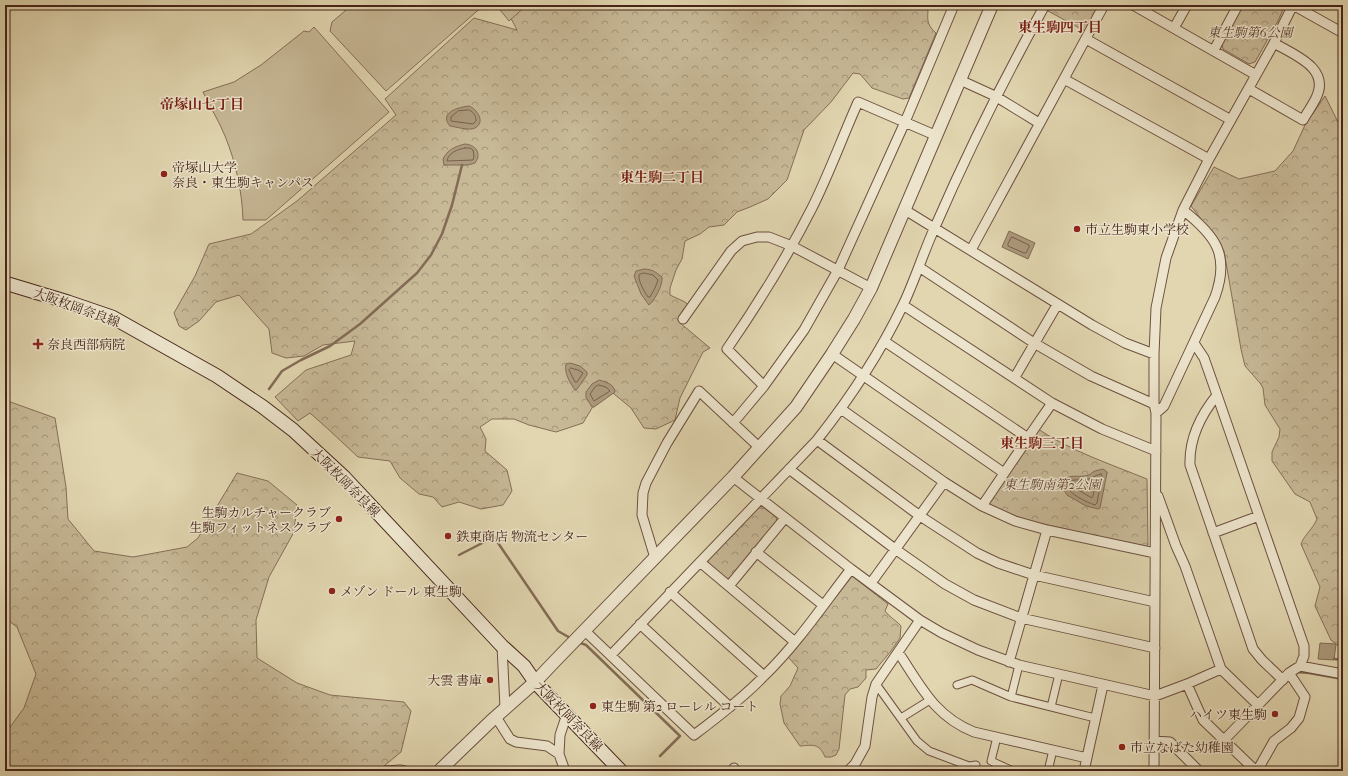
<svg xmlns="http://www.w3.org/2000/svg" width="1348" height="776" font-family="'IM FELL French Canon','Noto Serif JP',serif">
	<style>
		.forest { fill: url(#forest-crowns); stroke: #866e58 }
		.garden { fill: #c7b896; stroke: #866e58 }
		.water { fill: #ac9a7d; stroke: #836b55 }
		.lines { fill: none; stroke-linecap: round; stroke-linejoin: round }
		.shore { stroke: #79604b; stroke-width: 1 }
		.stream { stroke: #836b55; stroke-width: 2.5 }
		.pedestrian-casing { stroke: #6d513f; stroke-width: 9 }
		.minor-casing { stroke: #6d513f; stroke-width: 11 }
		.tertiary-casing { stroke: #6d513f; stroke-width: 14 }
		.secondary-casing { stroke: #462519; stroke-width: 15 }
		.pedestrian { stroke: #ece4cc; stroke-width: 7 }
		.minor { stroke: #ece4cc; stroke-width: 9 }
		.tertiary { stroke: #ece4cc; stroke-width: 12 }
		.secondary { stroke: #ece4cc; stroke-width: 13 }
		.poi-dot { fill: #8f2418; stroke: #ece4cc; stroke-width: 1.5 }
		.labels { text-anchor: middle; stroke-width: 3; stroke-linejoin: round; paint-order: stroke }
		.park-label { font-size: 13px; font-style: italic; fill: #604232; stroke: #ece4cc }
		.poi-label { font-size: 13px; fill: #462519; stroke: #ece4cc; text-anchor: start }
		.street-label { font-size: 13px; fill: #462519; stroke: #ece4cc }
		.neighbourhood-label { font-size: 14px; font-weight: bold; fill: #7a1f14; stroke: #ece4cc }
	</style>
	<defs>
		<pattern id="forest-crowns" width="20" height="18" patternUnits="userSpaceOnUse"><rect width="20" height="18" fill="#c7b896"/><path d="M2 6a3 3 0 1 1 6 0M12 15a3 3 0 1 1 6 0" fill="none" stroke="#a3957a"/></pattern>
	</defs>
	<rect width="100%" height="100%" fill="#e1d6b0"/>
	<filter id="stains"><feTurbulence type="fractalNoise" baseFrequency=".005" numOctaves="4"/><feColorMatrix values="0 0 0 0 .2 0 0 0 0 .09 0 0 0 0 .02 0 0 0 .5 -.17"/></filter>
	<radialGradient id="worn" r=".72"><stop offset=".6" stop-color="#630" stop-opacity="0"/><stop offset="1" stop-color="#630" stop-opacity=".3"/></radialGradient>
	<path class="forest" d="M 504,5 L 924,5 L 928,11 C 927,21 928,26 936,33 L 909,98 L 903,99 L 872,88 L 860,74 L 853,73 L 831,102 L 804,130 L 787,180 L 768,199 L 750,207 L 737,212 L 724,225 L 709,227 L 700,234 L 685,241 L 682,259 L 676,270 L 670,288 L 670,295 L 685,302 L 689,306 L 679,322 L 710,348 L 703,352 L 680,398 L 675,420 L 656,429 L 644,428 L 631,408 L 602,384 L 592,408 L 583,423 L 556,432 L 529,425 L 514,419 L 492,419 L 480,427 L 486,439 L 485,451 L 507,470 L 512,491 L 503,505 L 481,509 L 459,502 L 442,507 L 433,497 L 419,494 L 400,478 L 390,461 L 358,457 L 328,429 L 310,413 L 298,421 L 275,397 L 306,370 L 351,355 L 355,341 L 323,345 L 304,356 L 286,358 L 272,353 L 269,329 L 258,317 L 239,295 L 216,302 L 199,321 L 186,330 L 179,326 L 174,313 L 195,276 L 209,244 L 251,234 L 297,201 L 396,115 L 385,99 L 474,18 L 517,30 Z
		M 1051,5 L 1100,5 L 1085,31 L 1048,11 Z
		M 1243,5 L 1285,5 L 1278,21 L 1255,62 L 1249,64 L 1223,49 L 1222,44 Z
		M 1325,96 L 1339,124 L 1343,126 L 1343,650 L 1331,640 L 1315,606 L 1320,587 L 1301,544 C 1304,535 1313,529 1317,519 L 1310,502 L 1295,494 L 1272,461 L 1272,452 L 1279,437 L 1280,429 L 1265,405 L 1263,388 L 1260,383 L 1245,366 L 1241,349 L 1224,251 L 1208,228 L 1191,206 L 1214,167 L 1239,179 L 1275,171 L 1293,151 L 1305,125 Z
		M 5,400 L 55,418 L 66,487 L 68,519 L 94,551 L 133,557 L 187,547 L 198,538 L 237,473 L 268,481 L 297,505 L 294,532 L 269,577 L 256,620 L 257,658 L 297,683 L 330,695 L 404,702 L 411,711 L 401,752 L 378,771 L 5,771 L 5,734 L 24,708 L 36,674 L 17,627 L 5,618 Z
		M 1038,429 C 1071,451 1110,464 1147,479 L 1148,545 L 1143,548 L 1027,520 L 990,507 L 990,503 Z
		M 758,508 L 764,508 L 776,517 L 777,521 L 731,579 L 726,579 L 708,565 L 708,560 Z
		M 852,576 L 888,604 L 885,611 C 889,617 896,620 901,626 L 900,638 L 891,651 L 876,669 L 866,670 L 866,678 L 858,687 L 850,689 L 845,695 L 839,749 L 836,755 L 831,757 L 825,757 C 819,743 813,745 800,746 L 784,723 L 780,704 L 781,696 L 790,686 L 798,668 L 788,657 Z"/>
	<path class="garden" d="M 352,5 L 484,5 L 386,91 L 330,31 L 332,22 Z
		M 496,5 L 527,5 L 509,21 Z
		M 314,27 L 389,112 L 266,220 L 243,220 C 242,191 236,163 225,136 C 219,121 210,107 203,92 L 234,82 L 261,65 L 304,31 L 309,32 Z"/>
	<path class="water" d="M 469,106 C 477,109 486,122 475,128 C 469,131 457,127 450,126 C 438,112 460,107 469,106 Z
		M 465,144 C 476,145 482,153 475,163 L 468,165 L 444,165 L 443,159 C 447,150 456,146 465,144 Z
		M 1009,231 L 1035,243 L 1028,259 L 1002,247 Z
		M 644,269 C 651,269 656,272 662,277 C 663,286 655,299 649,305 L 641,294 L 634,276 L 636,271 Z
		M 570,363 L 580,366 L 587,372 L 587,375 L 577,389 L 575,390 C 570,383 564,373 566,364 Z
		M 599,380 C 606,382 614,384 615,392 L 594,407 L 592,407 L 586,397 L 586,392 L 592,384 Z
		M 1103,469 L 1106,471 L 1107,473 L 1100,508 L 1098,509 L 1086,506 L 1067,495 L 1061,485 C 1069,471 1076,479 1088,475 C 1090,475 1091,473 1093,472 C 1096,470 1100,470 1103,469 Z
		M 1320,643 L 1336,644 L 1334,660 L 1318,659 Z"/>
	<g class="lines">
		<path class="shore" d="M 469,110 C 474,112 476,116 476,121 L 473,124 L 451,121 L 451,117 L 458,111 Z
			M 465,148 L 470,148 L 473,150 L 474,156 L 473,160 L 447,161 C 448,153 458,149 465,148 Z
			M 1012,237 L 1029,245 L 1029,247 L 1026,253 L 1024,253 L 1008,246 L 1008,244 Z
			M 644,273 L 653,275 L 658,280 L 655,288 L 650,297 L 648,297 C 644,291 638,281 639,275 Z
			M 571,368 L 578,370 L 583,373 L 577,382 L 575,382 L 569,370 Z
			M 599,385 L 606,387 L 610,391 L 594,401 L 590,394 L 595,387 Z
			M 1101,474 L 1102,476 L 1097,503 L 1095,505 C 1086,502 1071,495 1066,486 C 1070,476 1081,482 1089,479 C 1094,477 1096,475 1101,474 Z
			M 1093,483 L 1095,485 L 1093,496 L 1092,498 L 1073,487 L 1075,484 L 1087,485 Z"/>
		<path class="stream" d="M 269,389 L 282,371 L 301,360 L 330,346 L 360,324 L 417,273 L 431,255 L 442,234 L 452,205 L 462,165
			M 459,555 L 494,537 L 558,631 L 572,639
			M 578,642 L 586,645 L 680,736 L 660,756
			M 1334,659 L 1343,660
			M 1342,671 L 1343,664
			M 1297,672 L 1309,673 L 1343,679"/>
		<defs>
			<path id="pedestrian" d="M 876,684 L 917,741 L 929,751 L 969,766 L 976,765
				M 957,685 L 972,680 L 1011,697 L 1095,718
				M 1011,697 L 1019,665
				M 1051,707 L 1059,674
				M 901,718 L 930,700
				M 997,737 L 991,761 L 1013,771
				M 1048,771 L 1053,750"/>
			<path id="minor" d="M 1133,5 L 1256,75
				M 1293,5 L 1343,33
				M 1174,28 L 1187,5
				M 1086,39 L 1231,120
				M 1214,50 L 1238,5
				M 1064,79 L 1209,159
				M 960,80 L 995,96 L 1039,123
				M 1249,89 L 1303,120 C 1307,113 1312,106 1316,98 C 1331,68 1294,55 1274,43
				M 905,210 L 1092,325 L 1125,343 L 1154,354
				M 971,250 L 1104,5
				M 919,267 L 1034,343 L 1091,376 L 1154,404
				M 903,305 L 1052,403 L 1102,429 L 1156,451
				M 683,319 L 731,251 L 742,241 L 757,237 L 769,237 L 792,246 L 871,288
				M 884,341 L 1028,438
				M 832,354 L 1004,473
				M 1015,377 L 1057,305
				M 764,386 L 727,349 C 758,304 787,257 812,208 C 829,174 842,138 858,102 L 937,136
				M 1217,395 C 1200,416 1189,438 1190,465 L 1253,649 L 1262,660 L 1283,680
				M 841,409 L 944,482 L 982,506 L 1015,521 L 1047,530 L 1155,553
				M 1156,413 L 1164,406 L 1215,297 C 1230,255 1216,236 1183,210
				M 733,423 L 764,386 L 804,330 L 838,270 L 905,122 L 954,5
				M 817,440 L 920,516 L 977,553 L 998,563 L 1034,575 L 1155,602
				M 789,469 L 895,549 L 945,584 L 974,600 L 1021,618 L 1155,648
				M 733,477 L 851,569 L 920,620 L 942,633 L 978,650 L 1019,665 L 1155,696 L 1187,684 L 1221,669
				M 1158,496 L 1176,546 L 1185,566 L 1221,669 L 1258,705 L 1289,673 L 1300,666 L 1304,656 L 1304,646 L 1217,395 L 1204,358 L 1194,343
				M 982,506 L 1034,429 L 1052,403
				M 1213,533 L 1259,516
				M 756,552 L 823,605
				M 655,558 L 642,515 L 643,493 L 646,483 L 667,443 L 699,391 L 760,448
				M 700,562 L 795,642
				M 871,583 L 944,482
				M 729,586 L 785,518
				M 670,592 L 764,676
				M 640,624 L 730,707
				M 585,631 L 694,735 C 718,717 743,698 764,676 C 797,644 823,605 851,569
				M 502,646 L 505,708
				M 898,652 C 921,686 934,716 974,732 L 1087,758
				M 611,655 L 817,440 C 851,397 879,355 903,305 C 915,280 923,253 935,227 C 968,151 1005,77 1045,5
				M 1009,662 L 1047,530
				M 1300,666 L 1343,674
				M 1187,684 L 1203,720 L 1256,771
				M 496,717 L 510,739 L 516,742 L 547,746 L 559,754
				M 1224,740 L 1258,705
				M 1154,741 L 1170,742 L 1199,771
				M 386,771 L 400,770 L 405,771
				M 565,771 L 559,754 L 560,735 L 567,714
				M 733,771 L 734,768
				M 848,771 L 855,764 L 865,746 L 872,697 L 876,684 L 920,620
				M 1084,771 L 1103,685
				M 1154,771 L 1156,413 L 1154,404 L 1154,354 L 1156,308 L 1166,258 L 1183,210 L 1209,159 L 1274,43 L 1293,5
				M 1257,771 L 1274,741 L 1291,728 L 1299,718 L 1305,697 L 1289,673"/>
			<path id="tertiary" d="M 439,771 L 491,721 L 535,682 L 554,662 L 733,477 L 796,407 L 832,354 L 854,319 L 871,288 L 992,5"/>
			<path id="secondary" d="M 5,283 L 68,302 L 112,317 L 217,376 L 263,407 L 293,430 L 344,477 L 502,646 L 524,666 L 535,682 L 621,771"/>
		</defs>
		<use href="#pedestrian" class="pedestrian-casing"/>
		<use href="#minor" class="minor-casing"/>
		<use href="#tertiary" class="tertiary-casing"/>
		<use href="#secondary" class="secondary-casing"/>
		<use href="#pedestrian" class="pedestrian"/>
		<use href="#minor" class="minor"/>
		<use href="#tertiary" class="tertiary"/>
		<use href="#secondary" class="secondary"/>
	</g>
	<g class="poi-dot">
		<circle cx="164" cy="174" r="4"/>
		<circle cx="1077" cy="229" r="4"/>
		<path d="M36 338h4v4h4v4h-4v4h-4v-4h-4v-4h4z"/>
		<circle cx="339" cy="519" r="4"/>
		<circle cx="448" cy="536" r="4"/>
		<circle cx="332" cy="591" r="4"/>
		<circle cx="490" cy="680" r="4"/>
		<circle cx="593" cy="706" r="4"/>
		<circle cx="1275" cy="714" r="4"/>
		<circle cx="1122" cy="747" r="4"/>
	</g>
	<g class="labels">
		<g class="park-label">
			<text x="1250" y="37">東生駒第6公園</text>
			<text x="1052" y="489">東生駒南第2公園</text>
		</g>
		<g class="poi-label">
			<text x="172" y="172">帝塚山大学<tspan x="172" dy="15">奈良・東生駒キャンパス</tspan></text>
			<text x="1085" y="234">市立生駒東小学校</text>
			<text x="47" y="349">奈良西部病院</text>
			<text x="331" y="517" text-anchor="end">生駒カルチャークラブ<tspan x="331" dy="15">生駒フィットネスクラブ</tspan></text>
			<text x="456" y="541">鉄東商店 物流センター</text>
			<text x="340" y="596">メゾン ドール 東生駒</text>
			<text x="482" y="685" text-anchor="end">大雲 書庫</text>
			<text x="601" y="711">東生駒 第2 ローレル コート</text>
			<text x="1267" y="719" text-anchor="end">ハイツ東生駒</text>
			<text x="1130" y="752">市立なばた幼稚園</text>
		</g>
		<g class="street-label">
			<text transform="translate(77 307) rotate(20)" y="5">大阪枚岡奈良線</text>
			<text transform="translate(346 482) rotate(45)" y="5">大阪枚岡奈良線</text>
			<text transform="translate(569 716) rotate(46)" y="5">大阪枚岡奈良線</text>
		</g>
		<g class="neighbourhood-label">
			<text x="1060" y="32">東生駒四丁目</text>
			<text x="202" y="109">帝塚山七丁目</text>
			<text x="662" y="182">東生駒二丁目</text>
			<text x="1042" y="448">東生駒三丁目</text>
		</g>
	</g>
	<rect width="1348" height="776" fill="none" stroke="#e1d6b0" stroke-width="20"/>
	<rect x="6" y="6" width="1336" height="764" fill="none" stroke="#462519" stroke-width="2"/>
	<rect x="10" y="10" width="1328" height="756" fill="none" stroke="#462519"/>
	<rect width="100%" height="100%" filter="url(#stains)"/>
	<rect width="100%" height="100%" fill="url(#worn)"/>
</svg>
